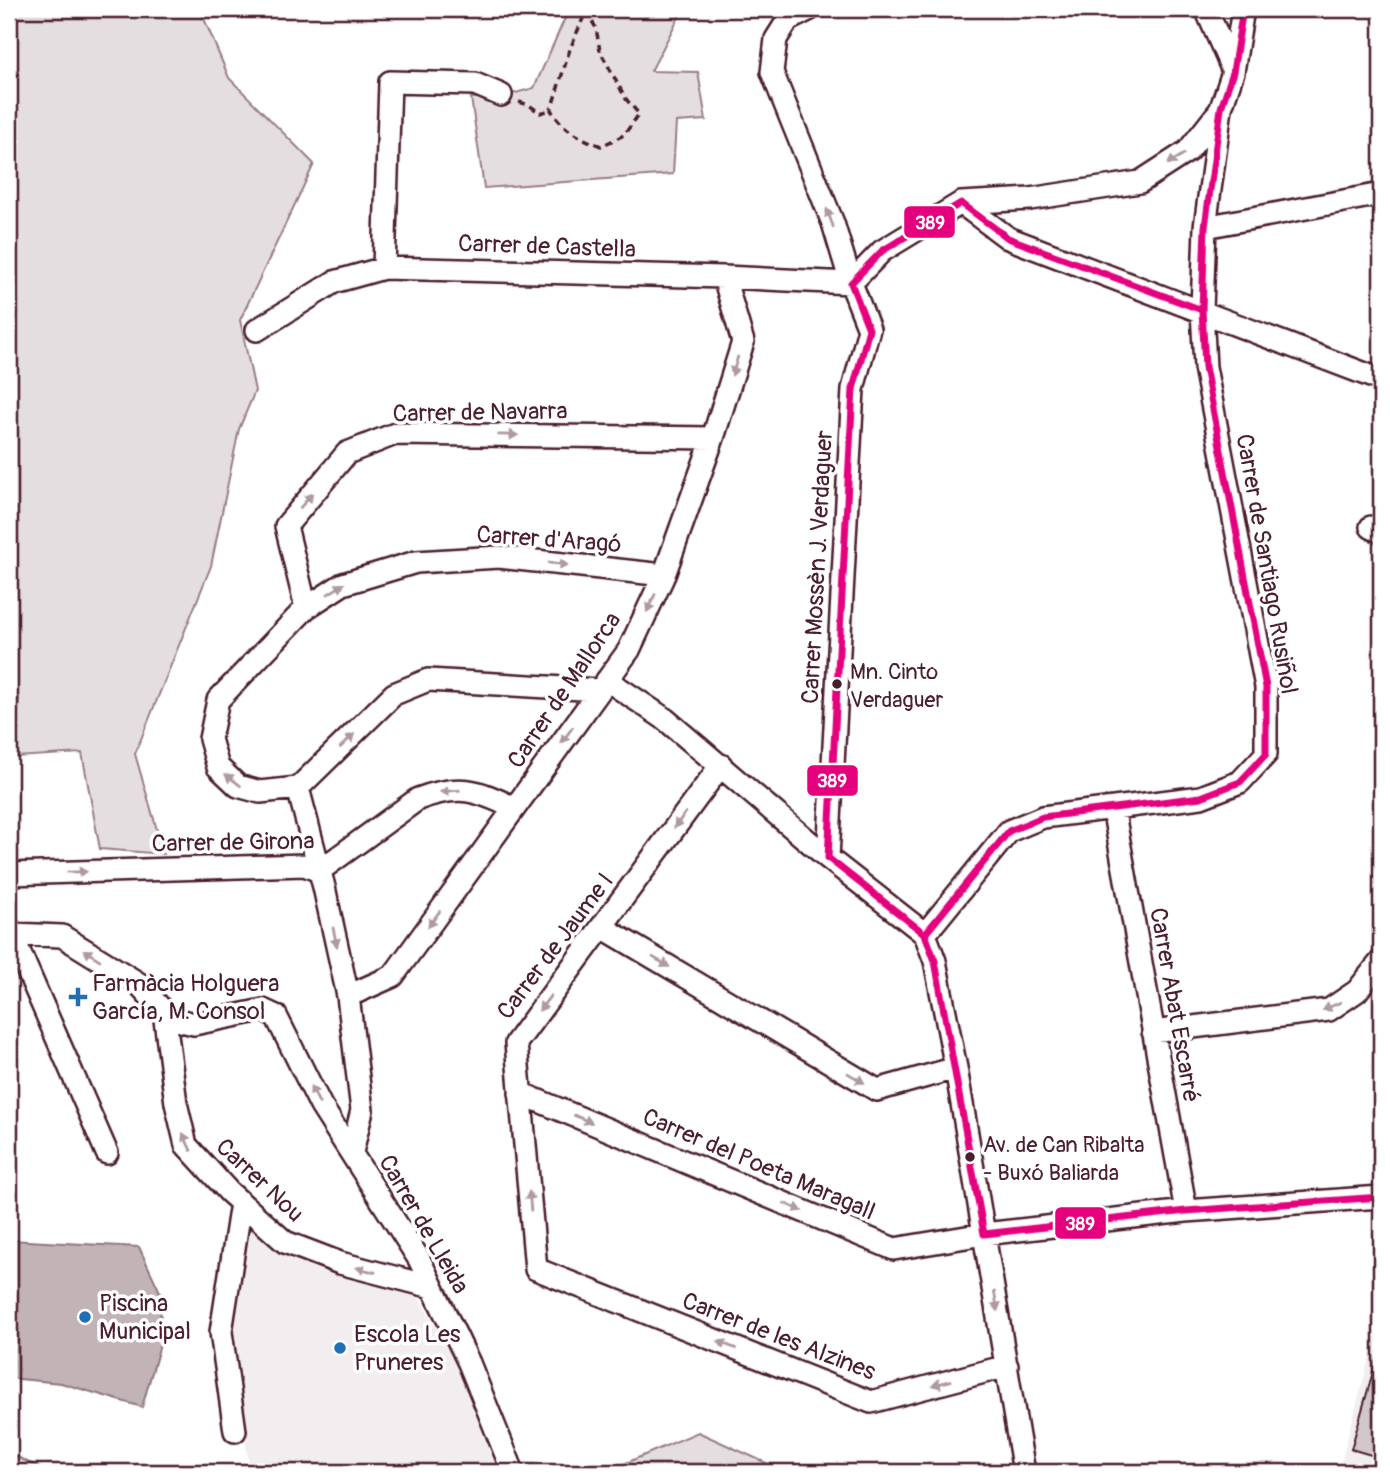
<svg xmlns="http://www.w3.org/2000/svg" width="1390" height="1481" font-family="Pangolin,sans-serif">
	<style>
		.built { fill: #f2eeef }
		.green { fill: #e5dee0; stroke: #987e86; stroke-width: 2 }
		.water { fill: #c1b3b6; stroke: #91787e; stroke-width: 2 }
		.building { fill: #d2c7cb; stroke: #4a1f2b; stroke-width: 2 }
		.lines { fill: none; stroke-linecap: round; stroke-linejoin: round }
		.minor-casing { stroke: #4a1f2b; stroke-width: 26 }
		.path { stroke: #4a1f2b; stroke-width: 3.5; stroke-dasharray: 7 5; stroke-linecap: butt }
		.minor { stroke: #fff; stroke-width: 21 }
		.bus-1-casing { stroke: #fff; stroke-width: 12 }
		.bus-1 { stroke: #e5007d; stroke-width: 7 }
		.oneway { fill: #ae9aa0 }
		.bus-dot { fill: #4a1f2b; stroke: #fff; stroke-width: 2.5 }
		.poi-dot { fill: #1f6fb2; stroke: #fff; stroke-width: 2.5 }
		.labels { text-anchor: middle; stroke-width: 7; stroke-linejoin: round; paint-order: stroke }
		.bus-label { font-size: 22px; fill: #4a1f2b; stroke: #fff; text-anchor: start }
		.street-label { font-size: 24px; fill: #4a1f2b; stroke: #fff }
		.poi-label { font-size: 24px; fill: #4a1f2b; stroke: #fff; text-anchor: start }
		.line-badge { stroke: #fff; stroke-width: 2.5 }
		.badge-label { font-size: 19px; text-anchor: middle; font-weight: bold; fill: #fff }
	</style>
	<rect width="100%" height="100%" fill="#fff"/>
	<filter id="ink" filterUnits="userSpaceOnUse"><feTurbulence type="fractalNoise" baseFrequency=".0143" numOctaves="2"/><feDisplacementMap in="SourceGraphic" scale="14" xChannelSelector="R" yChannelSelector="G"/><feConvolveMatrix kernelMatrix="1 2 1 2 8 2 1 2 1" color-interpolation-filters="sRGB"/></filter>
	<g filter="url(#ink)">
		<path class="built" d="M 252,1226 L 415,1291 L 455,1361 L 499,1472 L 250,1472 L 229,1335 Z
			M 1381,1316 L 1381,1472 L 1339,1472 L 1346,1443 Z"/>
		<path class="green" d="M 9,9 L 200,9 L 229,78 L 314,164 L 240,320 L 255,391 L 239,429 L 211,566 L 135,754 L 164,854 L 100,849 L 82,753 L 15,757 L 19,697 L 9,695 Z
			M 569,9 L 683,9 L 651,71 L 698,72 L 706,120 L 676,122 L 673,174 L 484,188 L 471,98 L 501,97 L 534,88 Z
			M 698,1432 L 786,1472 L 605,1472 Z
			M 9,1453 L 48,1472 L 9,1472 Z"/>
		<path class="water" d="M 9,1240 L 139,1247 L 160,1292 L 161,1341 L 142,1407 L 61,1383 L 9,1378 Z"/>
		<path class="building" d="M 1377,1358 L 1381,1359 L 1381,1458 L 1351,1449 Z"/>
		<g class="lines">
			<defs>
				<path id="minor" d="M 810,9 L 788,20 L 776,39 L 772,72 L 833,223 L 851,283 L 869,329 L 853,389 L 828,858
					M 1206,9 L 1233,71
					M 961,203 L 1008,238 L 1381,380
					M 1205,227 L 1381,194
					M 384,268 L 390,82 L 475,84 L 501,95
					M 851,283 L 882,251 L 961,203 L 1030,199 L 1140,182 L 1188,151 L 1221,109
					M 257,330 L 334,282 L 384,268 L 724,277 L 851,283
					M 1371,527 L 1381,532
					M 306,608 L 286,526 L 347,453 L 395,434 L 713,438
					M 607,680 L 665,719 L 828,858 L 925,934 L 935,961 L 956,1068 L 1024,1472
					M 721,765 L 516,1043 L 536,1269 L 871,1402 L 1007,1366
					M 298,788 L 260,792 L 238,786 L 218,767 L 210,739 L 218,700 L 306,608 L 343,584 L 416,562 L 499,557 L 664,575
					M 298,788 L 324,887 L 348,996 L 362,1110 L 352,1152
					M 298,788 L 394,694 L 428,680 L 599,690
					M 1113,808 L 1186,1211
					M 319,871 L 418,799 C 459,784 476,789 514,808
					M 9,874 L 305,865 L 319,871
					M 602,927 L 877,1090 L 956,1068
					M 9,928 L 107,1153
					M 12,934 L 62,936 L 138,983 L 164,1012 L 177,1020 L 194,1024 L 263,1010 L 276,1016 L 321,1106 L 419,1259 L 469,1363 L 513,1472
					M 925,934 L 1009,831 L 1043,817 L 1201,797 L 1240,782 L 1266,754 L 1266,687 L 1205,367 L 1202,310 L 1205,227 L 1221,108 L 1233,72 L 1243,9
					M 348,996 L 393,976 L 629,650 L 664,575 L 713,438 L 743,342 L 724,277
					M 164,1012 L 176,1103 L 186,1145 L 229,1192 L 285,1242 L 340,1263 L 432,1287
					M 1153,1032 L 1329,1010 L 1357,991 L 1381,961
					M 520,1093 L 894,1249 L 984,1234 L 1186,1211 L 1381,1197
					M 235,1431 L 221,1332 L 241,1203"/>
			</defs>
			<use href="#minor" class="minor-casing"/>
			<path class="path" d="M 586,11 L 596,28 L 600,51 L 626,99 L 639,114 L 624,135 L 601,146 C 578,137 565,131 551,110 L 570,49 L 587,9
				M 519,102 L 529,105 L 540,113 L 551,110"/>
			<use href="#minor" class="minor"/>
			<defs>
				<path id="bus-1" d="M 1202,310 L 1008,238 L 961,203 L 882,251 L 851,283 L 869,329 L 853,389 L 828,858 L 925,934 L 935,961 L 984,1234 L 1186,1211 L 1381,1197
					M 925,934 L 1009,831 L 1043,817 L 1201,797 L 1240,782 L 1266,754 L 1266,687 L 1205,367 L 1202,310 L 1205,227 L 1221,108 L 1233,72 L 1243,9"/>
			</defs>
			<use href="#bus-1" class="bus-1-casing"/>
			<use href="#bus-1" class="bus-1"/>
		</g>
		<defs><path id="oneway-solid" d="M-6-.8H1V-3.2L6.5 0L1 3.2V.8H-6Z" transform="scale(1.75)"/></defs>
		<g class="oneway">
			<use href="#oneway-solid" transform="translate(1176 159) rotate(148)"/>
			<use href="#oneway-solid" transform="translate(830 218) rotate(-110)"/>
			<use href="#oneway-solid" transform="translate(735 366) rotate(107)"/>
			<use href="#oneway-solid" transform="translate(508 435) rotate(1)"/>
			<use href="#oneway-solid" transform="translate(306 501) rotate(-49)"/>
			<use href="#oneway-solid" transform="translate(558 564) rotate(6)"/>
			<use href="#oneway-solid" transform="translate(336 589) rotate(-32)"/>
			<use href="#oneway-solid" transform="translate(651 603) rotate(115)"/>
			<use href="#oneway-solid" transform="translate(567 735) rotate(126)"/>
			<use href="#oneway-solid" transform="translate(347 741) rotate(-44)"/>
			<use href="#oneway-solid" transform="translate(233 780) rotate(-143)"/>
			<use href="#oneway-solid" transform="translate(450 791) rotate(175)"/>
			<use href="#oneway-solid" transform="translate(680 820) rotate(126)"/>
			<use href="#oneway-solid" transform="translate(77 872) rotate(-1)"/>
			<use href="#oneway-solid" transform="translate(434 919) rotate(126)"/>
			<use href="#oneway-solid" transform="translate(335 937) rotate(78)"/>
			<use href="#oneway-solid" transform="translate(92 955) rotate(-148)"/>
			<use href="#oneway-solid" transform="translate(661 962) rotate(31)"/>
			<use href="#oneway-solid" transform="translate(545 1003) rotate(127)"/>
			<use href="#oneway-solid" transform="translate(1332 1006) rotate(156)"/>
			<use href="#oneway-solid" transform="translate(856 1078) rotate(31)"/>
			<use href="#oneway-solid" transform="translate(315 1095) rotate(-117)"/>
			<use href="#oneway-solid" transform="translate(583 1119) rotate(23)"/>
			<use href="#oneway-solid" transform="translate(187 1142) rotate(-115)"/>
			<use href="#oneway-solid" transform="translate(530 1201) rotate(-95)"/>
			<use href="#oneway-solid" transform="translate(793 1207) rotate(23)"/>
			<use href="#oneway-solid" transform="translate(366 1270) rotate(-166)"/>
			<use href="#oneway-solid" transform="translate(996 1301) rotate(80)"/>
			<use href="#oneway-solid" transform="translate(727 1345) rotate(-158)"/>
			<use href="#oneway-solid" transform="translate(942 1383) rotate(165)"/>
		</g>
	</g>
	<g class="bus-dot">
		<circle cx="837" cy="684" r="6"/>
		<circle cx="970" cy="1157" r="6"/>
	</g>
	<g class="poi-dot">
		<path d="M74.5 986.5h7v7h7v7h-7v7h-7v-7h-7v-7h7z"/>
		<circle cx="85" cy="1317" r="7"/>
		<circle cx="340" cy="1348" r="7"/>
	</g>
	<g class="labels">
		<g class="bus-label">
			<text x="850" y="679">Mn. Cinto<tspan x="850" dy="28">Verdaguer</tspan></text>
			<text x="983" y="1152">Av. de Can Ribalta<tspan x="983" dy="28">- Buxó Baliarda</tspan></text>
		</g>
		<g class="street-label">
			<text transform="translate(547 246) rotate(2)" y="8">Carrer de Castella</text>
			<text transform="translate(480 412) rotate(-1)" y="8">Carrer de Navarra</text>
			<text transform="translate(549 539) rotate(4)" y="8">Carrer d'Aragó</text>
			<text transform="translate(1267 564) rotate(80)" y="8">Carrer de Santiago Rusiñol</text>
			<text transform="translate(817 567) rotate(-87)" y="8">Carrer Mossèn J. Verdaguer</text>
			<text transform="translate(564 690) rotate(-56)" y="8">Carrer de Mallorca</text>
			<text transform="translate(233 842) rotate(-1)" y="8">Carrer de Girona</text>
			<text transform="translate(555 946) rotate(-53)" y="8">Carrer de Jaume I</text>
			<text transform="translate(1175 1005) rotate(80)" y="8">Carrer Abat Escarré</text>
			<text transform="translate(759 1164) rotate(23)" y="8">Carrer del Poeta Maragall</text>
			<text transform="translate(260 1180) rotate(43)" y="8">Carrer Nou</text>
			<text transform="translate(424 1224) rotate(60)" y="8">Carrer de Lleida</text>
			<text transform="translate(779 1336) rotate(21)" y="8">Carrer de les Alzines</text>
		</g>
		<g class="poi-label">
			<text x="92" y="991">Farmàcia Holguera<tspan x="92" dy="28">García, M. Consol</tspan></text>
			<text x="99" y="1311">Piscina<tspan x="99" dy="28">Municipal</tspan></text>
			<text x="354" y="1342">Escola Les<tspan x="354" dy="28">Pruneres</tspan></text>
		</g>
	</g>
	<g class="line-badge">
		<rect x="903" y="205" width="53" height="34" rx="7" fill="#e5007d"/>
		<rect x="806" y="764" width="53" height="33" rx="7" fill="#e5007d"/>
		<rect x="1054" y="1206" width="53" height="34" rx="7" fill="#e5007d"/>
	</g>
	<g class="badge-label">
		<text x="930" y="229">389</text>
		<text x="832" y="787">389</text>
		<text x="1080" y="1230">389</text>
	</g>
	<rect width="1390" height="1481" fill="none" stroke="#fff" stroke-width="35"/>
	<rect x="18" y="18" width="1355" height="1446" fill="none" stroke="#4a1f2b" stroke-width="2.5" filter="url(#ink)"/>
</svg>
